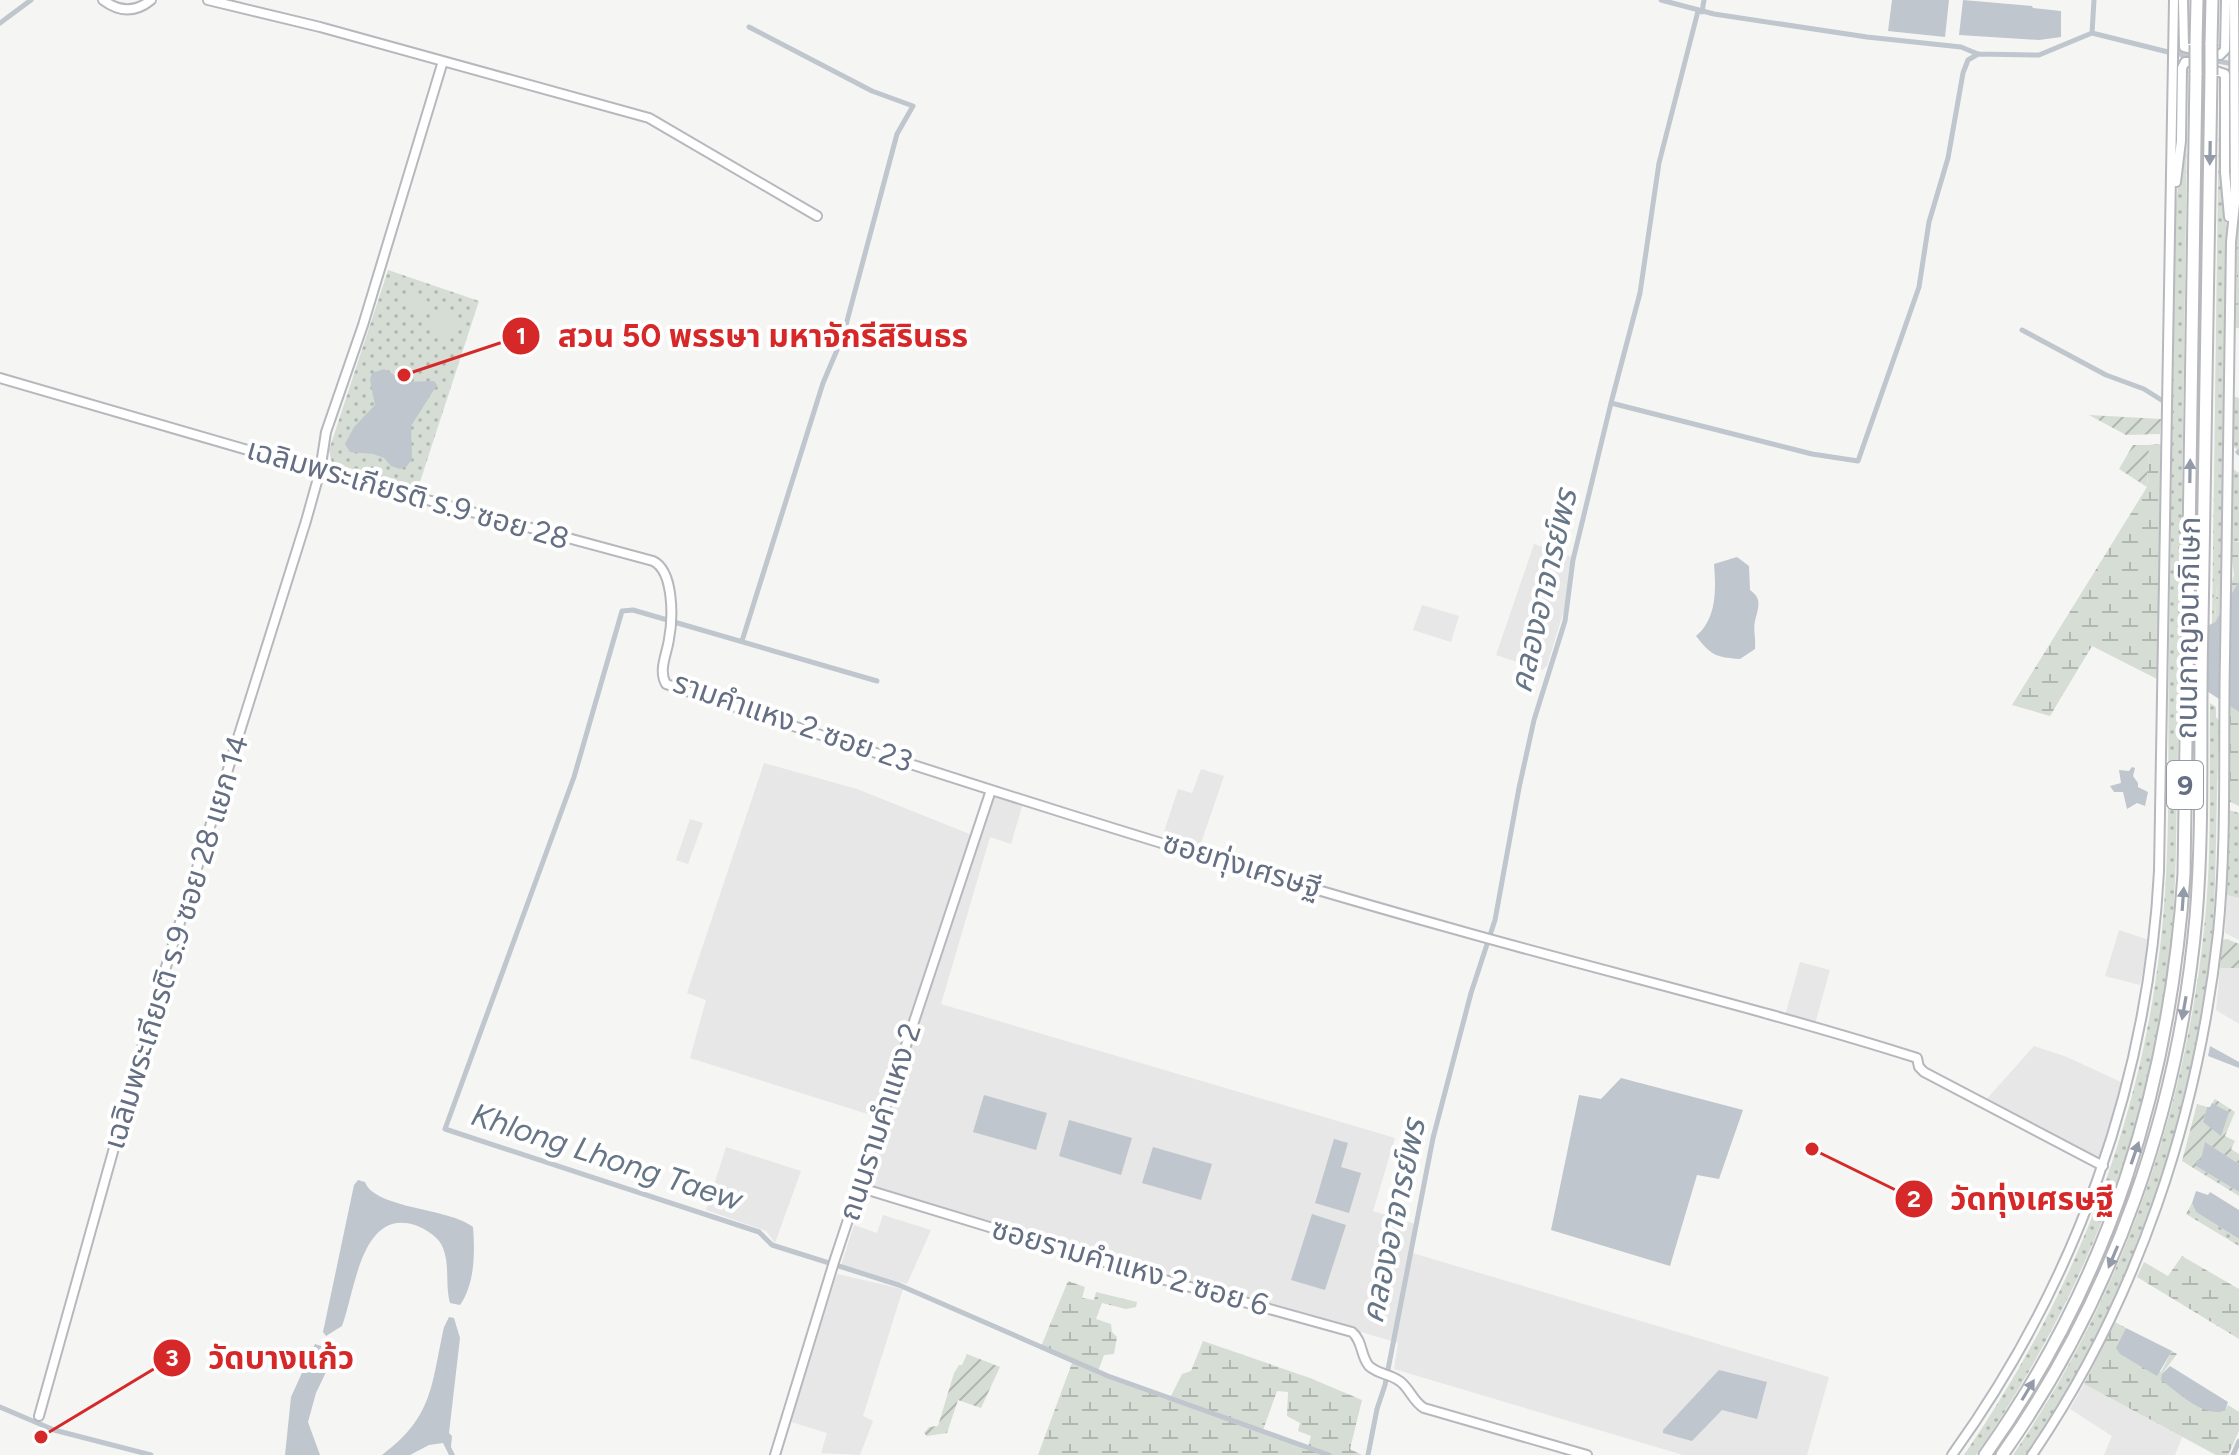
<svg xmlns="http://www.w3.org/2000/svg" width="2239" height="1455" font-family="Figtree,'Noto Sans Thai',sans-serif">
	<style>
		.built { fill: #e6e7e6 }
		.grass { fill: url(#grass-dots) }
		.wetland { fill: url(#wetland-marsh); fill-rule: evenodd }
		.garden { fill: url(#garden-furrows) }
		.pitch { fill: #d5ddd4 }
		.water { fill: #c0c6cd }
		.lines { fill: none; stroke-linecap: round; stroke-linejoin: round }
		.canal { stroke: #c0c6cd; stroke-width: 5 }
		.secondary-casing { stroke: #b6b8be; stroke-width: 12 }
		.highway-casing { stroke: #b6b8bc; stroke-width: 15 }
		.secondary { stroke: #fff; stroke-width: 8 }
		.highway { stroke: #fff; stroke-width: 11 }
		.highway-bridge-casing { stroke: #b6b8bc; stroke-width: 15; stroke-linecap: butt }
		.highway-bridge { stroke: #fff; stroke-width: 11 }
		.oneway { fill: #939aa8 }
		.labels { text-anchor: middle; stroke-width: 8; stroke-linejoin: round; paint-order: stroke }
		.shield { fill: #fff; stroke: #939aa8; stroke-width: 2 }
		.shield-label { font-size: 28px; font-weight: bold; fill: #656f83 }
		.street-label { font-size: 30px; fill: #656f83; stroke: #fff }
		.water-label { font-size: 32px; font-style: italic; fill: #667687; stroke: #fff }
		.leader { fill: none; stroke: #d62828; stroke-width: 3 }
		.callout-dot { fill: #d62828; stroke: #fff; stroke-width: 3 }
		.mark-label { font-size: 24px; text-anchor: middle; font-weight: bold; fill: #fff }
		.callout-label { font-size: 32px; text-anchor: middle; font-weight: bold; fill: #d62828; stroke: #fff; stroke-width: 8; stroke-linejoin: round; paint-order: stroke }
	</style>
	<defs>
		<pattern id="grass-dots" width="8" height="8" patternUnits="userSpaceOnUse" patternTransform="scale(2)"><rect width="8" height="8" fill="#d5ddd4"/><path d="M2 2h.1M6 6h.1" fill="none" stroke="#b0b7b1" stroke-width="1.8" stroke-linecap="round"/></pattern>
		<pattern id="wetland-marsh" width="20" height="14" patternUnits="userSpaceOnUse" patternTransform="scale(2)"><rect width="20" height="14" fill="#d5ddd4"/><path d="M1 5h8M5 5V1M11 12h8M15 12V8" fill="none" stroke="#b0b7b1"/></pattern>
		<pattern id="garden-furrows" width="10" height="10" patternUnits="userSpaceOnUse" patternTransform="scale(2)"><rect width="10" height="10" fill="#d5ddd4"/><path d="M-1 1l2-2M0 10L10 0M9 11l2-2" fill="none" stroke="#b0b7b1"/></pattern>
	</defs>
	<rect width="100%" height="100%" fill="#f5f6f3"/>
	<path class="built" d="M 1534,544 L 1572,557 L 1564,610 L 1547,666 L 1542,670 L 1496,655 Z
		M 1422,605 L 1459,616 L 1451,642 L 1413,630 Z
		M 764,763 L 857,789 L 972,835 L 877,1117 L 690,1058 L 706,1000 L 687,993 Z
		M 1201,769 L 1224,776 L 1199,849 L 1162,838 L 1178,789 L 1192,793 Z
		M 992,794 L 1023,803 L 1011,844 L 990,837 L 941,1004 L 1395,1138 L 1373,1211 L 1415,1224 L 1409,1252 L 1829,1377 L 1807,1455 L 1683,1455 L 1394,1369 L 1398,1343 L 868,1186 L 864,1182 Z
		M 690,819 L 703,823 L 688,864 L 676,860 Z
		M 2227,895 L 2239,898 L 2239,940 L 2225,933 Z
		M 2119,930 L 2149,940 L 2140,985 L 2105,976 Z
		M 1800,962 L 1830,970 L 1815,1024 L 1785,1016 Z
		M 2220,968 L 2239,968 L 2239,1024 L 2216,1010 Z
		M 2034,1046 L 2067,1057 L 2123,1083 L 2100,1160 L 1984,1102 Z
		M 726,1147 L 801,1171 L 775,1243 L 766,1231 L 706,1210 Z
		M 883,1215 L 931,1230 L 907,1284 L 841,1265 L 854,1225 L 877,1233 Z
		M 837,1274 L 903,1289 L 863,1416 L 873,1421 L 860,1455 L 821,1453 L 827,1433 L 791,1422 Z
		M 2084,1384 L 2182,1437 L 2175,1455 L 2104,1455 L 2112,1436 L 2070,1409 Z"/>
	<path class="grass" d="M 2183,98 L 2187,99 C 2186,258 2183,417 2181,577 C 2180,647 2179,717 2177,787 C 2176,848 2176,909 2168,970 C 2145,1145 2076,1310 1976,1455 L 1964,1455 C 2068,1304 2136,1139 2159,956 C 2172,857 2167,754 2169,654 C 2171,508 2173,362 2175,216 L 2181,155 Z
		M 2219,104 L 2223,105 L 2223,174 L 2227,230 L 2222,582 L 2217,583 L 2215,622 L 2212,624 Z
		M 388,270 L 479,301 L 418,488 L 332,463 L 329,450 Z
		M 2233,397 L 2239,398 L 2239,451 L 2233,446 Z
		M 2233,469 L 2239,473 L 2239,541 L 2230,542 Z
		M 2210,703 L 2216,707 L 2216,717 L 2220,722 C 2214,811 2219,900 2207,989 C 2184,1153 2122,1320 2026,1455 L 2013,1455 C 2122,1296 2186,1112 2205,920 C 2212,848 2209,775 2210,703 Z
		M 2229,810 L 2239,813 L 2239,898 L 2227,895 Z
		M 2192,1203 L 2196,1212 L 2239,1239 L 2239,1246 L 2186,1214 Z"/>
	<path class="wetland" d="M 2238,105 L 2239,105 L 2239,328 L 2236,328 Z
		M 2162,444 L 2157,679 L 2092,646 L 2050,716 L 2012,705 L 2147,487 L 2149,445 Z
		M 2230,542 L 2239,542 L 2239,581 L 2215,622 L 2217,582 L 2232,582 L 2234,575 Z
		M 2229,705 L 2239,712 L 2239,806 L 2228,801 Z
		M 2182,1256 L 2239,1289 L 2239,1339 L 2137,1277 L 2144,1262 L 2168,1276 Z
		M 1068,1281 L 1085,1287 L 1082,1298 L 1094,1300 L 1096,1292 L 1137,1302 L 1136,1307 L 1126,1309 L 1102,1303 L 1096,1319 L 1111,1324 L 1112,1332 L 1117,1337 L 1114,1354 L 1104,1355 L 1097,1374 L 1169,1400 L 1182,1374 L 1191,1371 L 1203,1341 L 1310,1378 L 1362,1400 L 1350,1449 L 1362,1455 L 1038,1455 L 1072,1363 L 1040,1349 ZM 1277,1391 L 1288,1392 L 1287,1416 L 1300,1423 L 1298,1431 L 1311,1436 L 1307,1449 L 1262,1433 Z
		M 2115,1322 L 2126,1328 L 2117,1348 L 2161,1372 L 2172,1351 L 2177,1354 L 2162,1374 L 2224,1412 L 2228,1405 L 2239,1412 L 2239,1431 L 2228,1455 L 2216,1455 L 2084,1384 Z"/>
	<path class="garden" d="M 2089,415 L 2161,419 L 2160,434 L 2126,435 Z
		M 2133,445 L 2149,445 L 2147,487 L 2119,469 Z
		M 2227,939 L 2239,944 L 2239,968 L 2220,968 L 2222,940 Z
		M 2215,1099 L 2235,1112 L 2225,1136 L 2235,1141 L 2231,1149 L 2239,1154 L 2239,1164 L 2206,1143 L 2201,1161 L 2196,1166 L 2239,1192 L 2239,1196 L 2182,1161 L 2197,1104 L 2207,1107 L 2203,1122 L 2229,1112 L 2212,1103 Z
		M 967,1354 L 1000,1367 L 981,1408 L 958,1400 L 947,1433 L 927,1436 L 924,1433 L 929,1427 L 938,1426 L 954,1373 L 959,1365 L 962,1365 Z"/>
	<path class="pitch" d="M 414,289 L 434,307 L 422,319 L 403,301 Z
		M 446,306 L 465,324 L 444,345 L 426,326 Z"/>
	<path class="water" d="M 1892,0 L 1949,0 L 1945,37 L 1888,31 Z
		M 1963,0 L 2032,6 L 2033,8 L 2061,11 L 2061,37 L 2039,40 L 1959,35 Z
		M 384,369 L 407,382 L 434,381 L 437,385 L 411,426 L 412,459 L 407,466 L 400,469 L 391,466 L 384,458 L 373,454 L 350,452 L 345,444 L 354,427 L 375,405 L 370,380 L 372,373 Z
		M 1737,557 L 1749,566 L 1750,590 C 1763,599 1758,608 1755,621 C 1753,629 1756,640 1755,649 L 1740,659 C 1715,657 1712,656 1696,636 C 1717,619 1716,589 1714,564 Z
		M 2239,581 L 2239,712 L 2193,682 L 2194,633 L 2215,622 Z
		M 2132,767 L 2135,768 L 2133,776 L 2138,783 L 2138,787 L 2148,792 L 2145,806 L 2137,803 L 2127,809 L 2123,792 L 2114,792 L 2110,786 L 2121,783 L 2119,770 L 2129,771 Z
		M 2210,1046 L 2239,1062 L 2239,1068 L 2208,1056 Z
		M 1621,1078 L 1743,1110 L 1719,1179 L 1697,1175 L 1670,1266 L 1551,1230 L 1579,1095 L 1601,1099 Z
		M 984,1095 L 1047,1113 L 1036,1150 L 973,1132 Z
		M 2212,1103 L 2229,1112 L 2221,1136 L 2203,1122 L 2207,1107 L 2210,1107 Z
		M 1069,1120 L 1132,1138 L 1121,1175 L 1059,1156 Z
		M 1334,1139 L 1348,1143 L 1341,1167 L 1361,1173 L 1349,1213 L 1315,1203 Z
		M 2205,1142 L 2239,1164 L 2239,1192 L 2196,1166 L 2197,1160 L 2201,1160 Z
		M 1153,1147 L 1212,1164 L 1201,1200 L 1142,1183 Z
		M 358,1180 L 365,1182 C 375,1209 450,1208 473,1227 C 475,1252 475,1284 460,1305 L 450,1303 C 445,1285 450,1265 443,1248 C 439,1237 426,1229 415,1225 C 361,1208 355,1292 342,1326 L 326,1336 L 323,1332 L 354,1185 Z
		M 2196,1191 L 2208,1195 L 2210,1192 L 2239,1210 L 2239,1239 L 2196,1212 L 2192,1203 Z
		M 1312,1214 L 1346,1225 L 1325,1290 L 1291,1280 Z
		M 449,1317 L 454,1318 L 460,1338 L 449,1433 L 452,1436 L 451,1447 L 455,1455 L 449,1455 L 443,1443 L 429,1445 L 410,1455 L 382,1455 C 434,1416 431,1385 444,1327 Z
		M 2126,1328 L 2172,1351 L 2157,1376 L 2120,1354 L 2116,1348 Z
		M 315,1344 L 327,1348 L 328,1368 L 316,1393 L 308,1422 L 320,1455 L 285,1455 L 291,1397 Z
		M 2170,1366 L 2228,1402 L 2225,1411 C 2202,1417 2178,1392 2161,1380 L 2162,1374 Z
		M 1719,1370 L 1767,1382 L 1757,1419 L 1722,1410 L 1692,1441 L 1663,1433 L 1663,1430 Z"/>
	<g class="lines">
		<path class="canal" d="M 1661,0 L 1714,14 L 1867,37 L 1961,47 L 1978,54 L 2039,55 L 2092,33 L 2168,52 L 2239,65
			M 1702,12 L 1704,0
			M 0,23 L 31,0
			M 2092,33 L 2094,0
			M 2022,330 L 2106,375 L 2144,389 L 2163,401
			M 1611,403 L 1640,293 L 1659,163 L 1698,11
			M 2238,452 L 2239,453
			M 742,641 L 823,383 L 843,336 L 897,134 L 913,106 L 872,91 L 749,27
			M 877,681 L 633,610 L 622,611 L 574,777 L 445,1129 L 759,1232 L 772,1245 L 899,1285 L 1108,1376 L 1329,1455
			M 0,1407 L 54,1430 L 151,1455
			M 1368,1455 L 1377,1409 L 1385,1385 L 1433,1138 L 1471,993 L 1495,920 L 1519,788 L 1534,720 L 1565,621 L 1573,560 L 1611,403 L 1812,454 L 1858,461 L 1919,287 L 1929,222 L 1948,158 L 1963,73 L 1968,60 L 1978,54
			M 2233,1455 L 2239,1441"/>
		<defs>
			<path id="secondary" d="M 103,0 C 119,12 135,13 151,0
				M 208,0 L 320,27 L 649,118 L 817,216
				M 2183,0 L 2184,47 L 2220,55 L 2225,50 L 2226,0
				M 2176,182 L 2181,141 L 2182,68 L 2185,62 L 2189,62 L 2225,74 L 2225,172 L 2229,217
				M 0,378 L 320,471 L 653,561 C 674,571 673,618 669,639 C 667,654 658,670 666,684 C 931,772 1199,858 1468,933 C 1618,975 1769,1011 1917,1058 L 1919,1067 L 1924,1072 L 2103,1166
				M 858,1187 L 1147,1275 L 1352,1332 C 1363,1341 1360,1355 1369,1366 C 1378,1374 1389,1374 1398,1380 C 1409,1386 1412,1401 1424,1408 L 1587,1455
				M 39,1416 L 154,1005 L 306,521 L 320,471 L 326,432 L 363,325 L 443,61
				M 775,1455 L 834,1262 L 991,790
				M 1952,1455 C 2076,1283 2148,1083 2159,871 L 2174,0
				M 2032,1455 C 2137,1301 2198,1118 2218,933 C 2227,842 2223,748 2225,657 C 2227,518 2229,380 2231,242 L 2235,203 L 2234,0"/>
			<path id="highway" d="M 2211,44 L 2212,0
				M 2196,45 L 2197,0
				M 1985,1455 C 2109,1280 2170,1087 2184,874 L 2196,73
				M 2002,1455 C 2114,1296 2179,1111 2196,917 C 2204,820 2199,722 2202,625 C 2206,441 2209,258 2211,75"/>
		</defs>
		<use href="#secondary" class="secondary-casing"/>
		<use href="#highway" class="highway-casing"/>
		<use href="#secondary" class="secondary"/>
		<use href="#highway" class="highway"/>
		<defs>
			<path id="highway-bridge" d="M 2211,44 L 2211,75
				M 2196,73 L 2196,45"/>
		</defs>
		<use href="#highway-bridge" class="highway-bridge-casing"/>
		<use href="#highway-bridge" class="highway-bridge"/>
	</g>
	<defs><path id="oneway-solid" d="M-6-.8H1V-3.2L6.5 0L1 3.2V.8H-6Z" transform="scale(2)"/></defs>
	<g class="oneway">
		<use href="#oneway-solid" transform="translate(2210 153) rotate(91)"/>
		<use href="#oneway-solid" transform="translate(2190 471) rotate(-89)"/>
		<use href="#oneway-solid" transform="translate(2183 899) rotate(-86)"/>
		<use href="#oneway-solid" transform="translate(2184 1008) rotate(100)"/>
		<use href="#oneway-solid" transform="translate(2135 1153) rotate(-71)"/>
		<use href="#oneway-solid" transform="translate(2113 1257) rotate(113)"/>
		<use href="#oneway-solid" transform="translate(2028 1390) rotate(-59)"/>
	</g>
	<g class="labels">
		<rect class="shield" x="2167" y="761" width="36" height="48" rx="6"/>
		<g class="shield-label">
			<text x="2185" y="795">9</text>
		</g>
		<g class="street-label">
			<text transform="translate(408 494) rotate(16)" y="10">เฉลิมพระเกียรติ ร.9 ซอย 28</text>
			<text transform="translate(2188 628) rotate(-89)" y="10">ถนนกาญจนาภิเษก</text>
			<text transform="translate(793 722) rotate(19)" y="10">รามคำแหง 2 ซอย 23</text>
			<text transform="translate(1242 865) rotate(17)" y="10">ซอยทุ่งเศรษฐี</text>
			<text transform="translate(176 942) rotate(-73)" y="10">เฉลิมพระเกียรติ ร.9 ซอย 28 แยก 14</text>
			<text transform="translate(880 1122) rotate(-72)" y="10">ถนนรามคำแหง 2</text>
			<text transform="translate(1130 1267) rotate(16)" y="10">ซอยรามคำแหง 2 ซอย 6</text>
		</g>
		<g class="water-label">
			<text transform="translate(1543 591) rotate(-77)" y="11">คลองอาจารย์พร</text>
			<text transform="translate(607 1157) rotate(18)" y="11">Khlong Lhong Taew</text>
			<text transform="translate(1393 1221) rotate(-78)" y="11">คลองอาจารย์พร</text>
		</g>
	</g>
	<path class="leader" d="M404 375L521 336M1812 1149L1914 1199M41 1437L172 1358"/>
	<g class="callout-dot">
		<circle cx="404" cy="375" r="8"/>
		<circle cx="1812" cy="1149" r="8"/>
		<circle cx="41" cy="1437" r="8"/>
		<circle cx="521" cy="336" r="20"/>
		<circle cx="1914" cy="1199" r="20"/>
		<circle cx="172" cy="1358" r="20"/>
	</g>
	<g class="mark-label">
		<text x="521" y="344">1</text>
		<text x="1914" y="1207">2</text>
		<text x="172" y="1366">3</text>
	</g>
	<g class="callout-label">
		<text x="763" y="347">สวน 50 พรรษา มหาจักรีสิรินธร</text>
		<text x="2032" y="1210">วัดทุ่งเศรษฐี</text>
		<text x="281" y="1369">วัดบางแก้ว</text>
	</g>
</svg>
